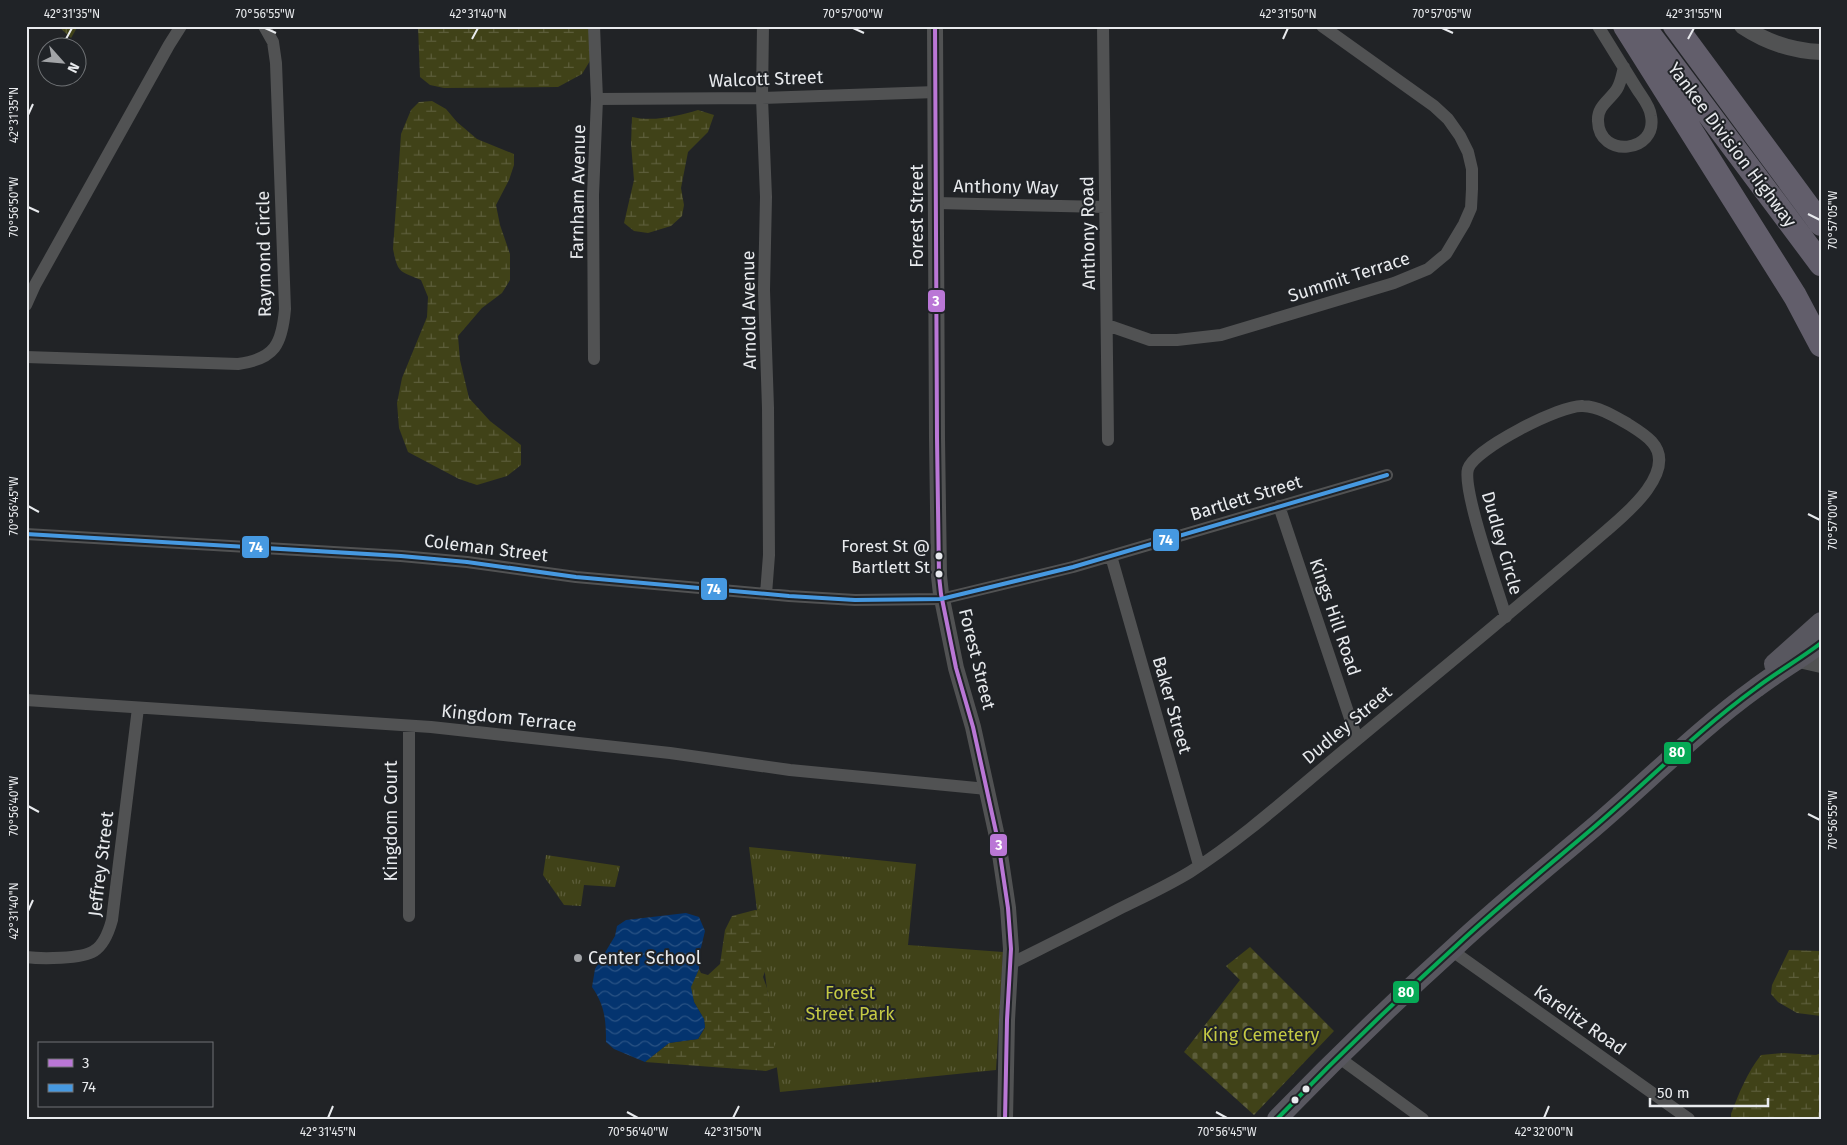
<svg xmlns="http://www.w3.org/2000/svg" width="1847" height="1145" font-family="'Fira Sans',sans-serif">
	<style>
		.wetland { fill: url(#wetland-marsh) }
		.cemetery { fill: url(#cemetery-stones) }
		.park { fill: url(#park-tufts) }
		.water { fill: url(#water-waves) }
		.lines { fill: none; stroke-linecap: round; stroke-linejoin: round }
		.minor { stroke: #515253; stroke-width: 12 }
		.tertiary { stroke: #515253; stroke-width: 16 }
		.primary { stroke: #58575f; stroke-width: 20 }
		.motorway { stroke: #625e6b; stroke-width: 24 }
		.bus-1-casing { stroke: #202327; stroke-width: 8 }
		.bus-2-casing { stroke: #202327; stroke-width: 8 }
		.bus-3-casing { stroke: #202327; stroke-width: 8 }
		.bus-1 { stroke: #ba77d6; stroke-width: 4 }
		.bus-2 { stroke: #4699e1; stroke-width: 4 }
		.bus-3 { stroke: #06aa56; stroke-width: 4 }
		.ticks { fill: none; stroke: #e8eaed; stroke-width: 2 }
		.bus-dot { fill: #e8eaed; stroke: #202327; stroke-width: 2 }
		.poi-dot { fill: #a2a4a7; stroke: #202327; stroke-width: 2 }
		.labels { text-anchor: middle; stroke-width: 4; stroke-linejoin: round; paint-order: stroke }
		.bus-label { font-size: 17px; fill: #e8eaed; stroke: #202327; text-anchor: end }
		.street-label { font-size: 18px; fill: #e8eaed; stroke: #202327 }
		.poi-label { font-size: 18px; fill: #e8eaed; stroke: #202327; text-anchor: start }
		.park-label { font-size: 18px; fill: #c4c944; stroke: #202327 }
		.line-badge { stroke: #202327; stroke-width: 2 }
		.badge-label { font-size: 14px; text-anchor: middle; font-weight: bold; fill: #fff }
		.neatline { fill: none; stroke: #e8eaed; stroke-width: 2 }
		.ticks-label { font-size: 12px; text-anchor: middle; fill: #e8eaed }
	</style>
	<defs>
		<pattern id="wetland-marsh" width="20" height="14" patternUnits="userSpaceOnUse" patternTransform="scale(1.25)"><rect width="20" height="14" fill="#404218"/><path d="M1 5h8M5 5V1M11 12h8M15 12V8" fill="none" stroke="#5c5d3a"/></pattern>
		<pattern id="cemetery-stones" width="16" height="16" patternUnits="userSpaceOnUse" patternTransform="scale(1.25)"><rect width="16" height="16" fill="#404218"/><path d="M2 7V4a2 2 0 0 1 4 0v3zM10 15v-3a2 2 0 0 1 4 0v3z" fill="#5c5d3a"/></pattern>
		<pattern id="park-tufts" width="24" height="20" patternUnits="userSpaceOnUse" patternTransform="scale(1.25)"><rect width="24" height="20" fill="#404218"/><path d="M3 7l-1-3M5 7V3M7 7l1-3M15 17l-1-3M17 17v-4M19 17l1-3" fill="none" stroke="#5c5d3a"/></pattern>
		<pattern id="water-waves" width="16" height="10" patternUnits="userSpaceOnUse" patternTransform="scale(1.25)"><rect width="16" height="10" fill="#04346f"/><path d="M0 5q4-4 8 0t8 0" fill="none" stroke="#295284"/></pattern>
	</defs>
	<rect width="100%" height="100%" fill="#212326"/>
	<path class="wetland" d="M 418,26 L 594,26 L 596,51 L 582,74 L 558,87 L 444,88 L 430,85 L 420,77 Z
		M 432,101 L 446,109 L 457,122 L 477,139 L 514,154 L 514,165 L 509,180 L 496,205 L 500,225 L 510,254 L 510,280 L 502,293 L 482,308 L 458,336 L 460,360 L 469,398 L 490,421 L 521,445 L 521,465 L 507,476 L 477,485 L 459,479 L 408,452 L 399,428 L 397,403 L 402,378 L 427,317 L 428,297 L 421,280 C 399,271 398,273 393,249 L 401,134 L 411,110 L 419,102 Z
		M 698,110 L 714,115 L 708,132 L 688,152 L 681,188 L 684,205 L 682,216 L 671,226 L 648,233 L 634,231 L 624,223 L 634,180 L 631,144 L 632,117 C 654,122 678,116 698,110 Z
		M 755,910 L 772,911 L 770,958 L 763,977 L 767,988 L 778,1067 L 766,1071 L 645,1062 L 669,1043 L 698,1039 L 705,1028 L 704,1019 L 694,1002 L 690,987 L 699,969 L 701,973 L 708,975 L 720,964 L 725,930 L 732,916 Z
		M 1789,950 L 1821,951 L 1821,1016 L 1797,1013 L 1778,1002 L 1771,994 L 1772,985 Z
		M 1784,1053 L 1816,1055 L 1821,1053 L 1821,1119 L 1731,1119 L 1731,1114 C 1739,1093 1747,1073 1761,1055 Z"/>
	<path class="cemetery" d="M 1250,947 L 1334,1031 L 1254,1115 L 1184,1052 L 1240,980 L 1226,966 Z"/>
	<path class="park" d="M 58,26 L 78,26 L 71,38 Z
		M 749,847 L 916,864 L 908,945 L 1003,952 L 996,1070 L 780,1092 Z
		M 546,855 L 620,866 L 615,887 L 584,885 L 581,906 L 564,905 L 543,875 Z"/>
	<path class="water" d="M 686,913 L 699,917 L 705,931 L 699,956 L 699,969 L 691,987 L 694,1002 L 704,1019 L 705,1027 L 698,1039 L 669,1043 L 645,1062 L 614,1049 L 606,1042 C 606,1020 605,1006 592,987 L 595,969 L 615,936 L 617,926 L 626,920 Z"/>
	<g class="lines">
		<path class="minor" d="M 594,26 L 597,99 L 593,195 L 594,359
			M 763,26 L 762,98 L 766,197 L 764,290 L 768,408 L 769,555 L 766,594
			M 1103,26 L 1108,440
			M 1598,26 C 1611,47 1624,68 1637,89 C 1642,97 1650,106 1651,116 C 1658,153 1599,159 1598,121 C 1597,106 1610,100 1617,89 C 1621,82 1622,75 1624,67
			M 597,99 L 762,98 L 936,92
			M 937,203 L 1105,207
			M 26,305 L 35,285 L 169,45 L 181,26
			M 1107,325 L 1150,340 L 1177,340 L 1221,335 L 1394,283 L 1428,269 L 1446,254 L 1464,224 L 1471,208 L 1472,189 L 1472,169 L 1468,152 L 1460,136 L 1448,119 L 1434,106 L 1322,26
			M 26,357 L 238,364 C 275,359 282,344 285,309 L 276,63 L 273,42 L 264,26
			M 1279,506 L 1357,739
			M 26,534 L 401,556 L 467,562 L 576,577 L 789,596 L 855,600 L 941,599 L 1073,567 L 1387,475
			M 1111,556 L 1199,865
			M 26,700 L 431,727 L 670,753 L 790,770 L 987,789
			M 409,726 L 409,916
			M 1451,950 L 1689,1119
			M 26,957 C 41,959 82,959 94,951 C 104,945 109,931 112,920 L 138,708
			M 1010,964 C 1046,946 1083,928 1119,909 C 1143,897 1167,886 1190,872 C 1248,835 1299,787 1353,743 C 1438,673 1523,603 1606,531 C 1626,514 1678,471 1652,442 C 1646,435 1636,429 1628,424 C 1614,416 1600,407 1583,406 C 1562,404 1474,449 1468,469 C 1462,490 1498,590 1506,617
			M 1338,1057 L 1423,1119"/>
		<path class="tertiary" d="M 935,26 L 937,438 L 939,576 L 941,594 L 956,668 L 973,727 L 998,841 L 1008,908 L 1011,949 L 1007,1020 L 1005,1119
			M 1742,26 C 1766,42 1792,51 1821,52
			M 1799,660 L 1821,665"/>
		<path class="primary" d="M 1774,664 L 1821,622
			M 1277,1119 C 1335,1059 1394,1002 1456,946 C 1500,905 1547,867 1593,828 C 1647,782 1698,730 1756,688 C 1777,672 1800,659 1821,643"/>
		<path class="motorway" d="M 1625,26 L 1795,296 L 1821,345
			M 1643,26 L 1821,264
			M 1675,26 L 1821,224"/>
		<defs>
			<path id="bus-1" d="M 935,26 L 937,438 L 939,576 L 941,594 L 956,668 L 973,727 L 998,841 L 1008,908 L 1011,949 L 1007,1020 L 1005,1119"/>
			<path id="bus-2" d="M 26,534 L 401,556 L 467,562 L 576,577 L 789,596 L 855,600 L 941,599 L 1073,567 L 1387,475"/>
			<path id="bus-3" d="M 1277,1119 C 1335,1059 1394,1002 1456,946 C 1500,905 1547,867 1593,828 C 1647,782 1698,730 1756,688 C 1777,672 1800,659 1821,643"/>
		</defs>
		<use href="#bus-1" class="bus-1-casing"/>
		<use href="#bus-2" class="bus-2-casing"/>
		<use href="#bus-3" class="bus-3-casing"/>
		<use href="#bus-1" class="bus-1"/>
		<use href="#bus-2" class="bus-2"/>
		<use href="#bus-3" class="bus-3"/>
	</g>
	<path class="ticks" d="M 265,28 L 276,33M 853,28 L 864,33M 1442,28 L 1453,33M 66,39 L 72,28M 472,39 L 478,28M 1283,39 L 1288,28M 1688,39 L 1694,28M 28,115 L 33,104M 28,207 L 39,212M 1808,214 L 1820,220M 28,506 L 39,512M 1808,514 L 1820,520M 28,806 L 39,812M 1808,814 L 1820,820M 28,911 L 33,900M 627,1112 L 638,1118M 1216,1112 L 1227,1118M 328,1118 L 333,1106M 733,1118 L 739,1106M 1544,1118 L 1549,1106"/>
	<g class="bus-dot">
		<circle cx="939" cy="556" r="4.5"/>
		<circle cx="939" cy="574" r="4.5"/>
		<circle cx="1306" cy="1089" r="4.5"/>
		<circle cx="1295" cy="1100" r="4.5"/>
	</g>
	<circle class="poi-dot" cx="578" cy="958" r="5"/>
	<g class="labels">
		<g class="bus-label">
			<text x="930" y="552">Forest St @<tspan x="930" dy="21">Bartlett St</tspan></text>
		</g>
		<g class="street-label">
			<text transform="translate(766 79) rotate(-2)" y="6">Walcott Street</text>
			<text transform="translate(1732 145) rotate(53)" y="6">Yankee Division Highway</text>
			<text transform="translate(1006 187) rotate(1)" y="6">Anthony Way</text>
			<text transform="translate(578 192) rotate(-89)" y="6">Farnham Avenue</text>
			<text transform="translate(917 216) rotate(-90)" y="6">Forest Street</text>
			<text transform="translate(1088 233) rotate(-91)" y="6">Anthony Road</text>
			<text transform="translate(264 254) rotate(-91)" y="6">Raymond Circle</text>
			<text transform="translate(1349 277) rotate(-18)" y="6">Summit Terrace</text>
			<text transform="translate(749 310) rotate(-91)" y="6">Arnold Avenue</text>
			<text transform="translate(1246 498) rotate(-17)" y="6">Bartlett Street</text>
			<text transform="translate(1502 543) rotate(74)" y="6">Dudley Circle</text>
			<text transform="translate(486 548) rotate(7)" y="6">Coleman Street</text>
			<text transform="translate(1335 617) rotate(71)" y="6">Kings Hill Road</text>
			<text transform="translate(977 659) rotate(76)" y="6">Forest Street</text>
			<text transform="translate(1172 705) rotate(74)" y="6">Baker Street</text>
			<text transform="translate(509 718) rotate(6)" y="6">Kingdom Terrace</text>
			<text transform="translate(1347 725) rotate(-40)" y="6">Dudley Street</text>
			<text transform="translate(391 821) rotate(-90)" y="6">Kingdom Court</text>
			<text transform="translate(101 864) rotate(-83)" y="6">Jeffrey Street</text>
			<text transform="translate(1580 1020) rotate(35)" y="6">Karelitz Road</text>
		</g>
		<g class="poi-label">
			<text x="588" y="964">Center School</text>
		</g>
		<g class="park-label">
			<text x="850" y="999">Forest<tspan x="850" dy="21">Street Park</tspan></text>
			<text x="1261" y="1041">King Cemetery</text>
		</g>
	</g>
	<g class="line-badge">
		<rect x="927" y="289" width="19" height="24" rx="5" fill="#ba77d6"/>
		<rect x="1152" y="528" width="28" height="24" rx="5" fill="#4699e1"/>
		<rect x="241" y="535" width="29" height="24" rx="5" fill="#4699e1"/>
		<rect x="700" y="577" width="28" height="24" rx="5" fill="#4699e1"/>
		<rect x="1663" y="741" width="29" height="24" rx="5" fill="#06aa56"/>
		<rect x="989" y="833" width="19" height="24" rx="5" fill="#ba77d6"/>
		<rect x="1392" y="980" width="28" height="24" rx="5" fill="#06aa56"/>
	</g>
	<g class="badge-label">
		<text x="936" y="306">3</text>
		<text x="1166" y="545">74</text>
		<text x="256" y="552">74</text>
		<text x="714" y="594">74</text>
		<text x="1677" y="757">80</text>
		<text x="999" y="850">3</text>
		<text x="1406" y="997">80</text>
	</g>
	<rect width="1847" height="1145" fill="none" stroke="#202327" stroke-width="55"/>
	<rect x="38" y="1042" width="175" height="65" fill="#202327" stroke="#707376"/>
	<rect x="48" y="1059" width="25" height="8" fill="#ba77d6" stroke="#707376"/>
	<text x="82" y="1068" font-size="15" fill="#e8eaed">3</text>
	<rect x="48" y="1084" width="25" height="8" fill="#4699e1" stroke="#707376"/>
	<text x="82" y="1092" font-size="15" fill="#e8eaed">74</text>
	<g transform="translate(62 62) rotate(117)"><circle r="24" fill="#202327" stroke="#707376"/>
	<path d="M0-4L9 19L0 12L-9 19Z" fill="#a2a4a7"/>
	<text y="-8" font-size="14" font-weight="bold" text-anchor="middle" fill="#e8eaed">N</text>
	</g>
	<path d="M1650 1098v8h118v-8" fill="none" stroke="#e8eaed" stroke-width="2.5"/>
	<text x="1657" y="1098" font-size="15" fill="#e8eaed" stroke="#202327" stroke-width="4" paint-order="stroke">50 m</text>
	<rect x="28" y="28" width="1792" height="1090" class="neatline"/>
	<g class="ticks-label">
		<text x="72" y="18">42°31'35"N</text>
		<text x="265" y="18">70°56'55"W</text>
		<text x="478" y="18">42°31'40"N</text>
		<text x="853" y="18">70°57'00"W</text>
		<text x="1288" y="18">42°31'50"N</text>
		<text x="1442" y="18">70°57'05"W</text>
		<text x="1694" y="18">42°31'55"N</text>
		<text transform="translate(14 115) rotate(-90)" y="4">42°31'35"N</text>
		<text transform="translate(14 207) rotate(-90)" y="4">70°56'50"W</text>
		<text transform="translate(1833 220) rotate(-90)" y="4">70°57'05"W</text>
		<text transform="translate(14 506) rotate(-90)" y="4">70°56'45"W</text>
		<text transform="translate(1833 520) rotate(-90)" y="4">70°57'00"W</text>
		<text transform="translate(14 806) rotate(-90)" y="4">70°56'40"W</text>
		<text transform="translate(1833 820) rotate(-90)" y="4">70°56'55"W</text>
		<text transform="translate(14 911) rotate(-90)" y="4">42°31'40"N</text>
		<text x="328" y="1136">42°31'45"N</text>
		<text x="638" y="1136">70°56'40"W</text>
		<text x="733" y="1136">42°31'50"N</text>
		<text x="1227" y="1136">70°56'45"W</text>
		<text x="1544" y="1136">42°32'00"N</text>
	</g>
</svg>
